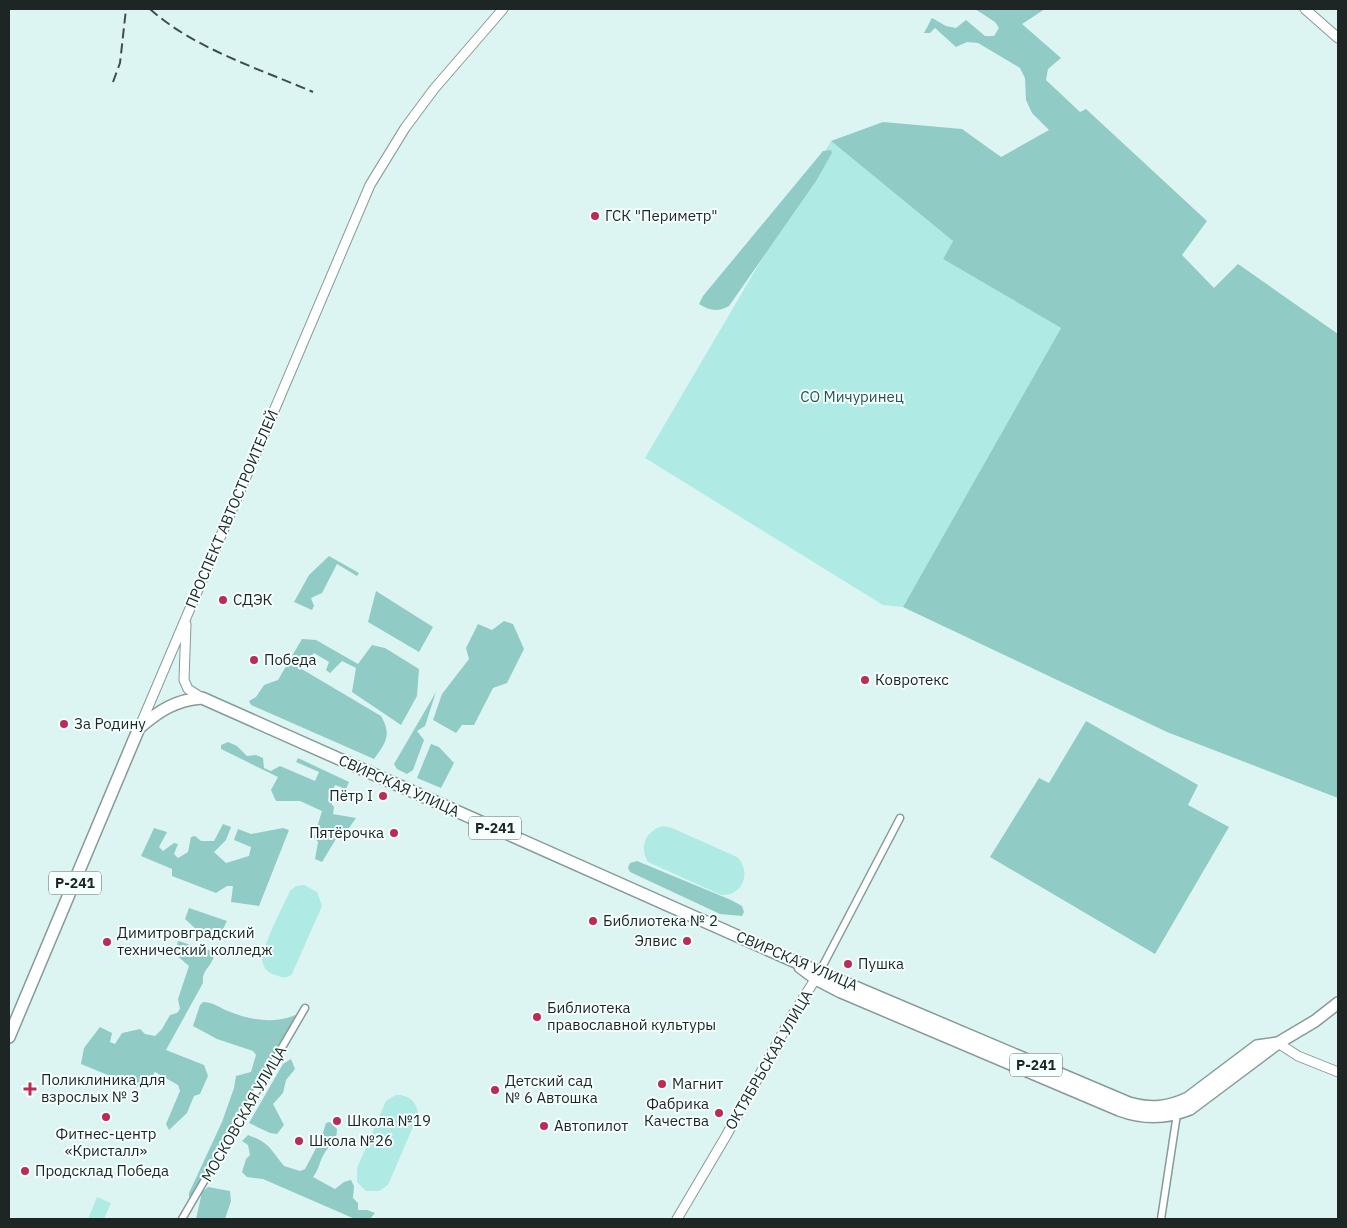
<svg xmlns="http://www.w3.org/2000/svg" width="1347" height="1228" font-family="'IBM Plex Sans',sans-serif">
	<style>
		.green { fill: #b0eae5 }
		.forest { fill: #90cbc6 }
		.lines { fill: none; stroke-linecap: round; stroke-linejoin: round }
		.street-casing { stroke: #859b98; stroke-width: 9 }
		.secondary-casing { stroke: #859b98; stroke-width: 11 }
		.highway-casing { stroke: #859b98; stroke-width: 14 }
		.street { stroke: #fff; stroke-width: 6 }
		.secondary { stroke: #fff; stroke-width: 9 }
		.highway { stroke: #fff; stroke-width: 11 }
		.rail { stroke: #424d4d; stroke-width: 2; stroke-dasharray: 10 5; stroke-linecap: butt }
		.poi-dot { fill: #bb2b56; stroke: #f5fffd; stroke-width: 2 }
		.labels { text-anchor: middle; stroke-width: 4; stroke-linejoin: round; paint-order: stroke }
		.shield { fill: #f5fffd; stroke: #5e6666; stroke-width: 1 }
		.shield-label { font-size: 14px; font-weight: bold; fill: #1d2525 }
		.poi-label { font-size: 15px; fill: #1d2525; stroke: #f5fffd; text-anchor: start }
		.park-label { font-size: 15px; fill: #225552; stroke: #f5fffd }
		.street-label { font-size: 15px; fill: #1d2525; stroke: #f5fffd }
	</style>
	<rect width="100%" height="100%" fill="#ddf5f2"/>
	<path class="green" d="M 831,141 L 953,241 L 943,259 L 1061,328 L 903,607 L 883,605 L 645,458 Z
		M 663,826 L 672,828 L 737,857 C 752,871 743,897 721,895 L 648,862 C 639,847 645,831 663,826 Z
		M 304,885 L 317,892 L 322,906 L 292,974 C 288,978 283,978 278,976 C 270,974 263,969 262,960 C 261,949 284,904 290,891 L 296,886 Z
		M 396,1095 C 409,1094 418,1103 418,1115 L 388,1185 L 379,1191 L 366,1191 L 357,1182 L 357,1168 L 386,1101 Z
		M 97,1197 L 111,1203 L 104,1219 L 88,1219 Z"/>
	<path class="forest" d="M 975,9 L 1045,9 L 1022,24 L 1061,58 L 1048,69 L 1046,80 L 1080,112 L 1086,109 L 1207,221 L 1182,255 L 1214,288 L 1238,264 L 1338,334 L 1338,798 L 1167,732 L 903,607 L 1061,328 L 943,259 L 953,241 L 831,141 L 883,122 L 962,129 L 1001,157 L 1049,130 L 1032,113 L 1026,100 L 1025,78 L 1020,68 L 978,43 L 967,42 L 956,47 L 935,28 L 930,33 L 924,33 L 932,18 L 946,26 L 956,28 L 966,20 L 985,36 L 994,36 L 999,28 L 995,22 Z
		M 831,150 L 832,153 L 816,181 L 729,306 C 718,312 710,311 699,304 L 703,296 L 823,151 Z
		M 329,556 L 359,573 L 357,576 L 337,564 L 322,593 L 311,598 L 314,606 L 312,610 L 294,602 L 309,575 Z
		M 376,591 L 433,627 L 419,652 L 368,622 Z
		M 504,621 L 513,624 L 524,649 L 507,683 L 493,688 L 474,725 L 462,725 L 456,733 L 433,720 L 442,694 L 469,659 L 466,648 L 478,624 L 492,630 Z
		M 302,639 L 316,640 L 358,664 L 372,645 L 385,648 L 419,669 L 417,696 L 401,725 L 352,692 L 356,668 L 342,661 L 330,673 L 326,670 L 329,662 L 314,653 L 300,668 L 381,716 C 392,735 386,742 374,759 L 251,705 L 249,701 L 256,697 L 264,685 L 278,680 Z
		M 436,692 L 425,726 L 417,731 L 424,740 L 413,770 L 407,774 L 397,769 L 394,764 Z
		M 1086,721 L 1198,785 L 1188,805 L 1229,827 L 1155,954 L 990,857 L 1039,778 L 1049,783 Z
		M 228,742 L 237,746 L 247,756 L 256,755 L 263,758 L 264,768 L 271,771 L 280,766 L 315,781 L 319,772 L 296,762 L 298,758 L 349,782 L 346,789 L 335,785 L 328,800 L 334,807 L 333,814 L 356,818 L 349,828 L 342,829 L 322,862 L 315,859 L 318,842 L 314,837 L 322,811 L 300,801 L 276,801 L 271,790 L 278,777 L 221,749 L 221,745 Z
		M 431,744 L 439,747 L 454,763 L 441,788 L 417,778 Z
		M 223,824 L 231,827 L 226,840 L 214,852 L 226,863 L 249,856 L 251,847 L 234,840 L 238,829 L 251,834 L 283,828 L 289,830 L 259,906 L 231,902 L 233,886 L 227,886 L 216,893 L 172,876 L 172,869 L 141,856 L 154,828 L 167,832 L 159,847 L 163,851 L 174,843 L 178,844 L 174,854 L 178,858 L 188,852 L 191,837 L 195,836 L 201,841 L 214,841 Z
		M 637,861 L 731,900 L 742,906 L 744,912 L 742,916 L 720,914 L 630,872 L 628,868 L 630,863 Z
		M 189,908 L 227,921 L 218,939 L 197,930 L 185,919 Z
		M 178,941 C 191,944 198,950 212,950 L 214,955 C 212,967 201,970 203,983 L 166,1050 L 204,1065 L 208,1076 L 200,1094 L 194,1096 L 187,1113 L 169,1130 L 166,1124 L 180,1091 L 178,1085 L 155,1072 L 142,1089 L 81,1064 L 84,1048 L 100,1027 L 112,1033 L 110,1042 L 115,1044 L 122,1033 L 140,1029 L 145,1034 L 155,1036 L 162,1029 L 170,1015 L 177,1013 L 180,1009 L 178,999 L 189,966 L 175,954 Z
		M 203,1002 C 211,1002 218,1006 225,1010 C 247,1019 272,1025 295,1015 L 297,1016 L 189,1201 L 189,1193 L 222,1122 L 234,1088 L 236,1076 L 251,1072 L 256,1055 L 253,1051 L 217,1039 L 193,1026 L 200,1005 Z
		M 291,1059 L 295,1069 L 286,1080 L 283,1093 L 273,1104 L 284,1125 L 277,1134 L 270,1133 L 249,1123 L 283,1064 Z
		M 330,1122 L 337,1129 C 337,1142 330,1144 324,1154 C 319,1162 319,1170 313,1177 L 335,1189 L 344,1182 L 351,1180 L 354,1186 L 353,1198 L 358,1203 L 358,1210 L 367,1210 L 375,1213 L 370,1219 L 355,1219 L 263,1179 L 247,1177 L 242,1172 L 246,1159 L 250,1155 L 248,1145 L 242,1141 L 248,1135 C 270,1143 270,1149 284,1166 L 300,1171 L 305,1169 L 321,1139 L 326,1123 Z
		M 208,1187 L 230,1191 L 231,1201 L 225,1219 L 196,1219 L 202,1192 Z"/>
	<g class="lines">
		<defs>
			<path id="street" d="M 820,971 L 900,818
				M 182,1219 L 305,1008
				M 1161,1219 L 1177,1114"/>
			<path id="secondary" d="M 1305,9 L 1338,38
				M 186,624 L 184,680 L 188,689 L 202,698
				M 140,726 L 370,185 L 405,128 L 434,89 L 503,9
				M 1278,1043 L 1298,1056 L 1338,1072
				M 677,1219 L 726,1136 L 792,1016 L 818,975"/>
			<path id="highway" d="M 800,967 L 816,979 L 841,992 L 1119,1110 C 1143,1119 1166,1119 1190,1109 L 1278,1043 L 1315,1021 L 1338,1003
				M 9,1037 L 139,728 C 159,711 175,700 202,698 L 789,959 L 1129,1103 C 1151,1109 1167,1108 1188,1098 L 1257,1046 L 1278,1043"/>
		</defs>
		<use href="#street" class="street-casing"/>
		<use href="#secondary" class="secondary-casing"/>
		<use href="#highway" class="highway-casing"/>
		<use href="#street" class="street"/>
		<use href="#secondary" class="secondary"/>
		<use href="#highway" class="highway"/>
		<path class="rail" d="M 150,9 C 193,48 260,69 313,92
			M 113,82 L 120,63 L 126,9"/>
	</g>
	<g class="poi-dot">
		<circle cx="595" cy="216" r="5"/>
		<circle cx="223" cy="600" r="5"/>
		<circle cx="254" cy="660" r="5"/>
		<circle cx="865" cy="680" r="5"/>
		<circle cx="64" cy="724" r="5"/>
		<circle cx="383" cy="796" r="5"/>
		<circle cx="394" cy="833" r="5"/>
		<circle cx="593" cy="921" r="5"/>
		<circle cx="687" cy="941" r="5"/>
		<circle cx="107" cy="942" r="5"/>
		<circle cx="848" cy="964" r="5"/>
		<circle cx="537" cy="1017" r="5"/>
		<circle cx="662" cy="1084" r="5"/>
		<path d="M27.5 1081.5h5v5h5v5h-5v5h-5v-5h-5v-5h5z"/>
		<circle cx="495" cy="1090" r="5"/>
		<circle cx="719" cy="1113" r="5"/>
		<circle cx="106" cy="1117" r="5"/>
		<circle cx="337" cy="1121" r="5"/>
		<circle cx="544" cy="1126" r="5"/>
		<circle cx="299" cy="1141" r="5"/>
		<circle cx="25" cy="1171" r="5"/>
	</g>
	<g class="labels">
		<g class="shield">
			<rect x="469" y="816.5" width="52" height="23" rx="4"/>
			<rect x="49" y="871.5" width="52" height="23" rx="4"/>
			<rect x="1010" y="1053.5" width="52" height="23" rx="4"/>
		</g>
		<g class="shield-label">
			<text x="495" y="833">Р-241</text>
			<text x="75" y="888">Р-241</text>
			<text x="1036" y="1070">Р-241</text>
		</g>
		<g class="poi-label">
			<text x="605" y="221">ГСК "Периметр"</text>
			<text x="233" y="605">СДЭК</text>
			<text x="264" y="665">Победа</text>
			<text x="875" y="685">Ковротекс</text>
			<text x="74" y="729">За Родину</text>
			<text x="373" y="801" text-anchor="end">Пётр I</text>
			<text x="384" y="838" text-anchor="end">Пятёрочка</text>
			<text x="603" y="926">Библиотека № 2</text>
			<text x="117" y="938">Димитровградский<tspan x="117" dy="17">технический колледж</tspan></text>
			<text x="677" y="946" text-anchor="end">Элвис</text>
			<text x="858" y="969">Пушка</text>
			<text x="547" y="1013">Библиотека<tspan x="547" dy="17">православной культуры</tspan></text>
			<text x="41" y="1085">Поликлиника для<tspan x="41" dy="17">взрослых № 3</tspan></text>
			<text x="505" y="1086">Детский сад<tspan x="505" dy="17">№ 6 Автошка</tspan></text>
			<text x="672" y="1089">Магнит</text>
			<text x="709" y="1109" text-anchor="end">Фабрика<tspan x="709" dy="17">Качества</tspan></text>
			<text x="347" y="1126">Школа №19</text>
			<text x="554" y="1131">Автопилот</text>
			<text x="106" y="1139" text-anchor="middle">Фитнес-центр<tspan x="106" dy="17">«Кристалл»</tspan></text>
			<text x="309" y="1146">Школа №26</text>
			<text x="35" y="1176">Продсклад Победа</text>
		</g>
		<g class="park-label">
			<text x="852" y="402">СО Мичуринец</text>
		</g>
		<g class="street-label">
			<text transform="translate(232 509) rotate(-67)" y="5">ПРОСПЕКТ АВТОСТРОИТЕЛЕЙ</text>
			<text transform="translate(399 786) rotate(24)" y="5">СВИРСКАЯ УЛИЦА</text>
			<text transform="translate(797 961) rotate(23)" y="5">СВИРСКАЯ УЛИЦА</text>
			<text transform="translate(769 1060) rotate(-60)" y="5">ОКТЯБРЬСКАЯ УЛИЦА</text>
			<text transform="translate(244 1114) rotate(-60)" y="5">МОСКОВСКАЯ УЛИЦА</text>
		</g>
	</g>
	<rect width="1347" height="1228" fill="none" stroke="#1d2525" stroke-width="20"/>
</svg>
